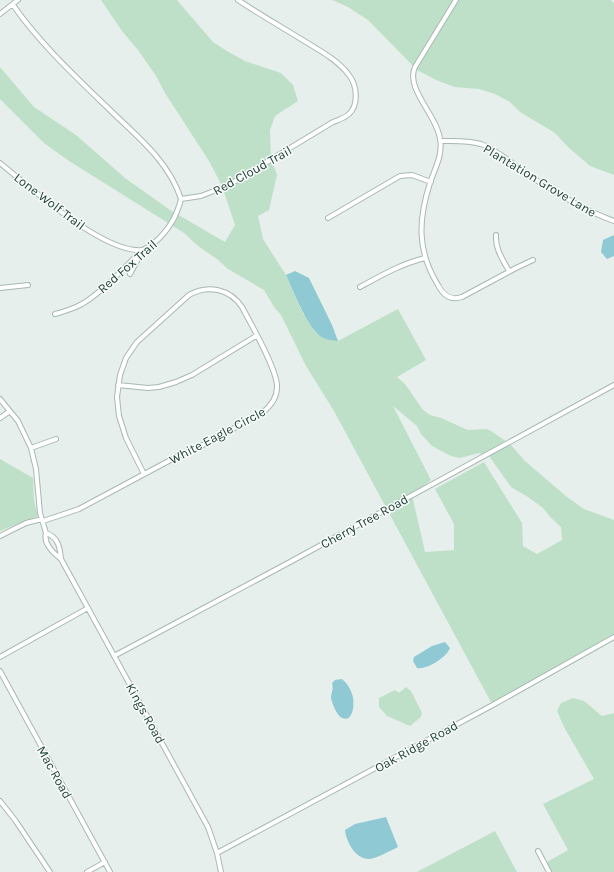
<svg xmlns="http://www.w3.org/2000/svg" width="614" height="872" font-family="Karla,sans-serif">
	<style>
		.green { fill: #bfe0c8; fill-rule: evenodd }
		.water { fill: #8ec9d4 }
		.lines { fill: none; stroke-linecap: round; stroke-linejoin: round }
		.minor-casing { stroke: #a8b8b2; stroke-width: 6 }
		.minor { stroke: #fff; stroke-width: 4 }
		.labels { text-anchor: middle; stroke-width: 3; stroke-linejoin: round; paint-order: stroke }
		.street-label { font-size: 13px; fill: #24423a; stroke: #f7fbf9 }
	</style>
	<rect width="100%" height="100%" fill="#e6efeb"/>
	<path class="green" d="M 101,0 L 177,0 L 213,42 L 227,51 L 245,61 L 281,73 L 293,85 L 298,101 L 275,116 L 270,130 L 271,158 L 277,175 L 269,210 L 258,216 L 263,239 L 286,275 L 303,314 L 338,341 L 398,309 L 426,360 L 397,377 L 405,384 L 423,410 L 430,415 L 441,418 L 468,430 L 487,429 L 491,431 L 510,444 L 525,461 L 567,497 L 584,509 L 614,520 L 614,638 L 492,704 L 334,411 L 306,366 L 281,315 L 274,307 L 264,290 L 228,269 L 217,259 L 198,246 L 184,233 L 69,161 L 44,143 L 0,99 L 0,67 L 34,107 L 76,135 L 125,178 L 170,210 L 225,242 L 235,225 L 222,186 L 209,161 L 165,93 L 156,76 L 138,50 L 122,31 ZM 393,406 L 417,426 L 421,434 L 432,446 L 451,456 L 460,458 L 479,453 L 489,456 L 511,487 L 528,497 L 543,508 L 551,518 L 561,527 L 562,540 L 537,554 L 523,546 L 522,523 L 484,462 L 435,489 L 454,524 L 454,550 L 425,552 L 412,495 L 431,480 Z
		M 332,0 L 611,0 L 614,3 L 614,175 L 590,166 L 568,147 L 555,133 L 520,112 L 510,102 L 495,94 L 479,89 L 455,87 L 436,80 L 417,70 L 368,20 L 348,7 Z
		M 0,459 L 33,478 L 34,501 L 38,516 L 0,531 Z
		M 406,687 L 411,691 L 422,713 L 421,717 L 410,726 L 387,716 L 379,707 L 379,698 L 395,690 L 399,693 Z
		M 573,698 L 584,701 L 602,716 L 614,713 L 614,872 L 552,872 L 547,862 L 568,850 L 543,804 L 594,779 L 564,727 L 557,711 L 561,703 Z
		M 495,831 L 517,872 L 417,872 Z"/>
	<path class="water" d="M 614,235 L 614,256 L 607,259 L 601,252 L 603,240 Z
		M 295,271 L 309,278 L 332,325 L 338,341 C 332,340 325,340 320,336 C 304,321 295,294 286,275 Z
		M 445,642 L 450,648 C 447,657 427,670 417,668 L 413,661 L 414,657 L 432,646 Z
		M 342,679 C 347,683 350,688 352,694 C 355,701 354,723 342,718 C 337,716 332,703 331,698 C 331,693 334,690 332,683 L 335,680 Z
		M 386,817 L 398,847 C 391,850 376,859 369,859 C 355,859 346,841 345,830 L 355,824 Z"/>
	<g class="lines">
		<defs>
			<path id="minor" d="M 456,0 L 415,67 C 405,89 437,115 440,139 C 443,155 435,168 430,183 C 418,220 417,251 438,285 C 443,295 450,301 462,297 L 516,268 L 533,260
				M 13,5 C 41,45 77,78 112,112 C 139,138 169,162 181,199
				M 0,14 L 18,0
				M 441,141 C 454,141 467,140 481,144 C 498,150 512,164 527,174 C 554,192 583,210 614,221
				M 0,163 C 29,187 105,254 142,250
				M 181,199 L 201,196 L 229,185 L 333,122 C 338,120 345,118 349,114 C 359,105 357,85 349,75 C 337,59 317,49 301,39 C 280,26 259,14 238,0
				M 328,218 L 400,176 L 412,175 L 431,182
				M 496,235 C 495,249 503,260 509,271
				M 130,274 L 140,255
				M 360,287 C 382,275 401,264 425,258
				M 0,288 L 28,285
				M 55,314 C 62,312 69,310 76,307 C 97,298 124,268 141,251 C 145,248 150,247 154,243 C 167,232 177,216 181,199
				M 118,385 L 148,388 L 159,387 L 176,382 L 192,375 L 256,336
				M 0,399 L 18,421 L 31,448 L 36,469 L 40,513 L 46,533 C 58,537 60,547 61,559 L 208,827 L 217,853 L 221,872
				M 0,418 L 10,411
				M 31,448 L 56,439
				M 43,521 L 79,509 L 178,456 L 201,446 L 262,413 C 271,406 277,398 277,387 C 278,371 251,324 242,307 C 230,289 208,284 189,295 L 137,342 L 126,358 L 120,375 L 117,397 L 119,416 L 126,438 L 144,474
				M 46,533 C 43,544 53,553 61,559
				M 0,536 L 26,523 L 42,519
				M 114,656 L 290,562 L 614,385
				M 0,657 L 88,608
				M 0,671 L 110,872
				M 0,801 L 15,820 L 50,872
				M 538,851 L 549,872
				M 217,853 L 491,706 L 614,637
				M 87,872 L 105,862"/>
		</defs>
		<use href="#minor" class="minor-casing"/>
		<use href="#minor" class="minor"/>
	</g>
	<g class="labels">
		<g class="street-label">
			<text transform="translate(252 170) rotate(-29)" y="5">Red Cloud Trail</text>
			<text transform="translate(540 180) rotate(31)" y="5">Plantation Grove Lane</text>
			<text transform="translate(50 201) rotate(37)" y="5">Lone Wolf Trail</text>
			<text transform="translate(127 266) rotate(-41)" y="5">Red Fox Trail</text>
			<text transform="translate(217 435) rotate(-28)" y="5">White Eagle Circle</text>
			<text transform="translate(364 521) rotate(-29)" y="5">Cherry Tree Road</text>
			<text transform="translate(146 713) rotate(61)" y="5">Kings Road</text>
			<text transform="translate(416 746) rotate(-29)" y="5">Oak Ridge Road</text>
			<text transform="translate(55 772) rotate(61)" y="5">Mac Road</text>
		</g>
	</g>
</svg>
